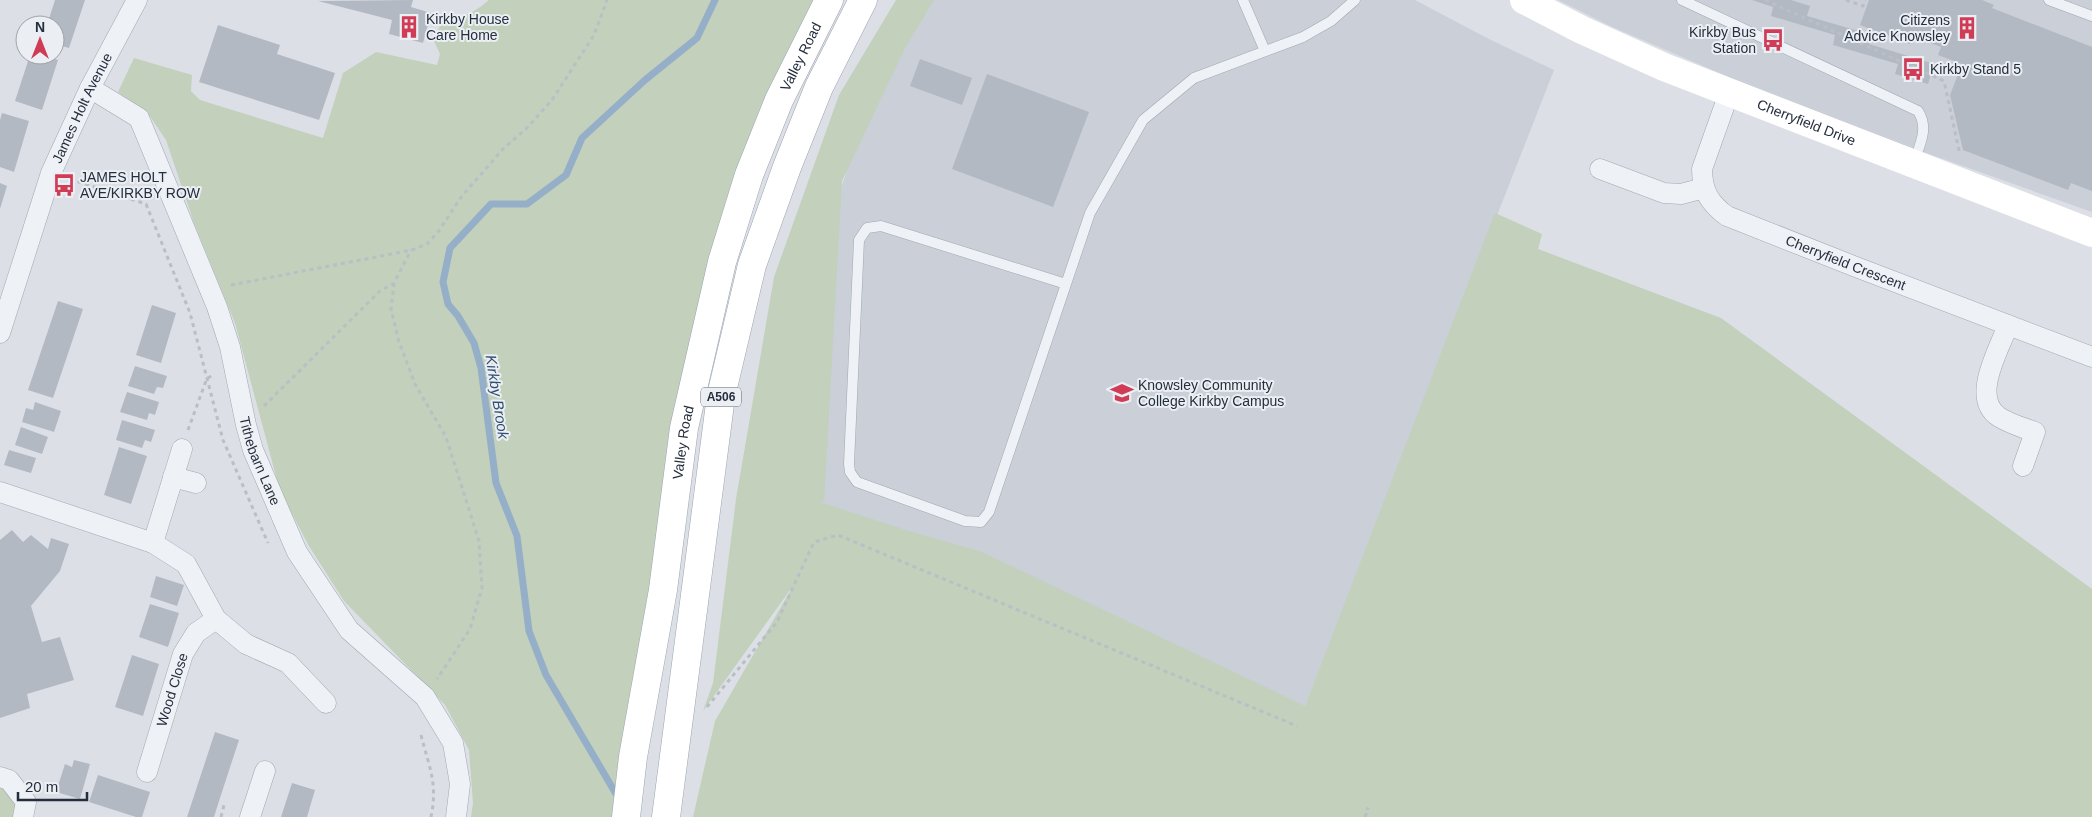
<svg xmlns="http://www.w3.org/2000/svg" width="2092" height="817" font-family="Arial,sans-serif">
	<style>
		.built { fill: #cacfd8 }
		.green { fill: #c2d0bc }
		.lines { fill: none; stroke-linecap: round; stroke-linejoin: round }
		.stream { stroke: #95afc8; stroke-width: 7 }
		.building { fill: #b3b9c3 }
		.lane-casing { stroke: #a1a7b0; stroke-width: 11 }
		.street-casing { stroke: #a1a7b0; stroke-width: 21 }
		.primary-casing { stroke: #9ba5b2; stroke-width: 29 }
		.path { stroke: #babec5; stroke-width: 3; stroke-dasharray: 4 4; stroke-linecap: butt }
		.lane { stroke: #eef1f5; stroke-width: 10 }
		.street { stroke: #eef1f5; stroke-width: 20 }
		.secondary { stroke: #fff; stroke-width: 28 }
		.primary { stroke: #fff; stroke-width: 28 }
		.labels { text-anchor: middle; stroke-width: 4; stroke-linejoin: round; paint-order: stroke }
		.shield { fill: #ebeff4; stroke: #606874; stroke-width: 1 }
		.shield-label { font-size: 12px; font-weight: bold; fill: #252e3d }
		.poi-label { font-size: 14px; fill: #252e3d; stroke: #ebeff4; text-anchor: start }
		.street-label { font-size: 14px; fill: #252e3d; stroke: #ebeff4 }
		.water-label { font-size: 15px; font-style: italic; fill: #2f4e71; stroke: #ebeff4 }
	</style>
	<rect width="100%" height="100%" fill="#dce0e6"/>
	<path class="built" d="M 923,0 L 1415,0 L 1487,38 L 1554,70 L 1305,706 L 813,526 L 822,246 L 847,170 L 867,117 Z
		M 1558,0 L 2092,0 L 2092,212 L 1887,139 L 1752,87 L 1610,26 Z"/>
	<path class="green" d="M 489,0 L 814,0 L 745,148 L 674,432 L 615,817 L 471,817 L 473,803 L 469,750 L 445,705 L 344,601 L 309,546 L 280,491 L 235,323 L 194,223 L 166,140 L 147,112 L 118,92 L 134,58 L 192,75 L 191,91 L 200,100 L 323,138 L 343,73 L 376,52 L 437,65 L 440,54 L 434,41 L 441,23 L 450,20 L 451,17 C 464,19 480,8 489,0 Z
		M 896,0 L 934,0 L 905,48 L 842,181 L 824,501 L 820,502 L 912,532 L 982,552 L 1305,706 L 1495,213 L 1542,234 L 1538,249 L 1721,318 L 2092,589 L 2092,817 L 693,817 L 715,721 L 793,586 L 703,711 L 713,683 L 736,499 L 774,277 L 839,95 Z
		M 0,777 L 9,780 L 21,817 L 0,817 Z"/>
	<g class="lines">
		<path class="stream" d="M 619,799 L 546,675 L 529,631 L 517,536 L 496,483 L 481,368 L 474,343 L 458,316 L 448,304 L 443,282 L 450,248 L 491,204 L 527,204 L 566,175 L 582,138 L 645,80 L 697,38 L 715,0"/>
	</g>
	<path class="building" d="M 55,0 L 85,0 L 69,48 L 55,44 L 55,25 L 47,25 Z
		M 413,0 L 411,7 L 431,13 L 423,43 L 389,34 L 392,20 L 318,1 Z
		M 1752,0 L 1791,0 L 1810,6 L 1807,16 L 1872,35 L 1869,44 L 1934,64 L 1928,84 L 1895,74 L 1898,64 L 1833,45 L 1835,35 L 1771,16 L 1773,7 Z
		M 1869,0 L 1982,0 L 1994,5 L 1992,8 L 2092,47 L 2092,191 L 2071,183 L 2068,190 L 1963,150 L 1950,95 L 1962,64 L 1938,55 L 1941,47 L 1913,36 L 1910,44 L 1860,25 Z
		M 218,25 L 280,45 L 277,54 L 335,73 L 319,120 L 199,82 Z
		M 30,55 L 44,55 L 58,60 L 42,110 L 15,101 Z
		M 920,59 L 972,78 L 962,105 L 910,86 Z
		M 987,74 L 1089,112 L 1053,207 L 952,169 Z
		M 2,113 L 29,121 L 14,172 L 0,167 L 0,120 Z
		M 0,183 L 7,186 L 0,209 Z
		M 58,301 L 83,309 L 53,398 L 28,390 Z
		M 152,305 L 176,313 L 161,363 L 136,355 Z
		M 135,366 L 167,376 L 163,388 L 157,387 L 154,394 L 128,386 Z
		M 127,392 L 159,402 L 155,415 L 149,413 L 147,420 L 120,412 Z
		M 35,402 L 61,411 L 54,432 L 22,422 L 26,408 L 33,410 Z
		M 122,420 L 155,430 L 151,442 L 145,440 L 142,448 L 116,440 Z
		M 21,427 L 48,437 L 42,454 L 15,445 Z
		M 119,447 L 147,456 L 131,504 L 104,495 Z
		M 9,450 L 36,458 L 31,473 L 4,465 Z
		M 12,530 L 23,542 L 31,535 L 48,549 L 51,538 L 69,544 L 60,571 L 31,606 L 42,642 L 60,637 L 74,680 L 27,694 L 30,708 L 0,718 L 0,540 Z
		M 156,576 L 184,585 L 177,606 L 150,597 Z
		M 150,604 L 179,613 L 168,647 L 139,637 Z
		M 132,655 L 159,664 L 143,716 L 115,707 Z
		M 215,732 L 239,740 L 220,798 L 214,817 L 187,817 Z
		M 74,760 L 90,764 L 80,799 L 56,792 L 65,764 L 72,767 Z
		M 98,775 L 150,792 L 142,817 L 136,817 L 89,802 Z
		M 292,783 L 315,790 L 307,817 L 281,817 Z"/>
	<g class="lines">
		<defs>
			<path id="lane" d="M 1243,0 L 1265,51
				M 1682,0 L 1918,111 C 1929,128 1920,144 1914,162
				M 2049,0 L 2092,16
				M 1066,284 L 881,226 L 867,228 L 859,240 L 849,464 L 850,472 L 857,482 L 965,521 L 981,522 L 989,512 L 1090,213 L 1143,120 L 1194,78 L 1303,37 L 1331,21 L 1355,0"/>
			<g id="street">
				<path id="s1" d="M 90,88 L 139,118 L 217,307 L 230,347 L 246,425 L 253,450 L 297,552 L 349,630 L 425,697 L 453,743 L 460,784 L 456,817"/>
				<path id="s2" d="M 1729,93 L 1702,169 C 1702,191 1710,204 1727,216 L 1856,267 L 2092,357"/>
				<path d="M 1600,169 L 1664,193 L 1681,194 L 1704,188"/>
				<path d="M 2008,325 C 1999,350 1970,398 1999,417 C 2010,424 2024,428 2035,432 L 2023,466"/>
				<path id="s3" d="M 0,333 L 51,173 L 90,88 L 137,0"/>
				<path d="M 173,477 L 196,483"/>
				<path d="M 0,492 L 153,543 L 186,564 L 216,619 L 246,644 L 288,663 L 326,703"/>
				<path d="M 153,543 L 182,449"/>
				<path id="s4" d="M 147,772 L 183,654 L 196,633 L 216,619"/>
				<path d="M 0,777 L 9,780 L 26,802 L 23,817"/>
				<path d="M 250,817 L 265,771"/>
			</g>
			<g id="primary">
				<path id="s6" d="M 626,817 L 633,757 L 663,590 L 684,428 L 722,262 L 749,175 L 779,100 L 829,0"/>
				<path d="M 666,817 L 721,396 L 752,265 L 787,167 L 819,87 L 863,0"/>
			</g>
		</defs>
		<use href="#lane" class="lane-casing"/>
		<use href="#street" class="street-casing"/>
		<use href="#primary" class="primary-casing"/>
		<path class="path" d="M 1765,0 L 1944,81 L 1960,155
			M 1846,0 L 1863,6 L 1865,0
			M 70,179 L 146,204 L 190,313 L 223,440 L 268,543
			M 394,283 L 391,309 L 399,342 L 415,384 L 446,437 L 479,541 L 482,588 L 470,629 L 437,679
			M 231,285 L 412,250 L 427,244 L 438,232 L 462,196 L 503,149 L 528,127 L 552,100 L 594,35 L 607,0
			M 264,406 L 380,291 L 394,283 L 411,250
			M 188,430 L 207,378 L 215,375
			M 707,707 L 777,622 L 814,542 L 838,535 L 1297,726
			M 421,735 C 429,767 438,783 431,817
			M 221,817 L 224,805
			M 1365,817 L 1368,809 L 1366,808"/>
		<use href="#lane" class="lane"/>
		<use href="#street" class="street"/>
		<path class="secondary" id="s5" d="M 1524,0 L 1582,30 L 1664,67 L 2092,233"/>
		<use href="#primary" class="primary"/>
	</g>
	<defs>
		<symbol id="building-bare" viewBox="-9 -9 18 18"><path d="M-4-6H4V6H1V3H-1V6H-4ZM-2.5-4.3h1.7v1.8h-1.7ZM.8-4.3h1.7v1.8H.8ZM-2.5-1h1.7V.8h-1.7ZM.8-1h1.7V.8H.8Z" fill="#d03b55" stroke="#ebeff4" stroke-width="2.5" paint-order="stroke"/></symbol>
		<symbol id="bus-bare" viewBox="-9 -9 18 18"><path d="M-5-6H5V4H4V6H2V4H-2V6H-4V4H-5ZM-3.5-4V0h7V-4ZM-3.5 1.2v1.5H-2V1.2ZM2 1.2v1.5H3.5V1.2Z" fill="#d03b55" stroke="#ebeff4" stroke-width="2.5" paint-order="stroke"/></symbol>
		<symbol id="university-bare" viewBox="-9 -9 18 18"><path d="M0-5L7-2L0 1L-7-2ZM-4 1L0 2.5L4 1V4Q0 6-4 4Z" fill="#d03b55" stroke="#ebeff4" stroke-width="2.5" paint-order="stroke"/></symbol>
	</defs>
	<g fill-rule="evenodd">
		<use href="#building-bare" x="393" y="11" width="32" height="32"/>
		<use href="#building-bare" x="1951" y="12" width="32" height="32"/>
		<use href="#bus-bare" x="1757" y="24" width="32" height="32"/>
		<use href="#bus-bare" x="1897" y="53" width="32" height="32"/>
		<use href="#bus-bare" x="48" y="169" width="32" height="32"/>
		<use href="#university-bare" x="1106" y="377" width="32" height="32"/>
	</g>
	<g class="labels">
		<rect class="shield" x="701" y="387.5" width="40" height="19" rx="4"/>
		<g class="shield-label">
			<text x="721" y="401">A506</text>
		</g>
		<g class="poi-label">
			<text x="426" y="24">Kirkby House<tspan x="426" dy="16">Care Home</tspan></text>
			<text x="1950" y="25" text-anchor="end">Citizens<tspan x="1950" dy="16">Advice Knowsley</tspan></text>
			<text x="1756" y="37" text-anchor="end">Kirkby Bus<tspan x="1756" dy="16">Station</tspan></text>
			<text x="1930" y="74">Kirkby Stand 5</text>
			<text x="80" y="182">JAMES HOLT<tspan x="80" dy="16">AVE/KIRKBY ROW</tspan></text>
			<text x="1138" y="390">Knowsley Community<tspan x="1138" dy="16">College Kirkby Campus</tspan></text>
		</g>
		<g class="street-label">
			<text dy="5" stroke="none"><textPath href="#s6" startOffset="784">Valley Road</textPath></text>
			<text dy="5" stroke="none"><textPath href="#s3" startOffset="240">James Holt Avenue</textPath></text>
			<text dy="5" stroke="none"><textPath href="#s5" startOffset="308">Cherryfield Drive</textPath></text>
			<text dy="5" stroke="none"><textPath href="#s2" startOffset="264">Cherryfield Crescent</textPath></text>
			<text dy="5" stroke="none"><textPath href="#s6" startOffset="379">Valley Road</textPath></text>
			<text dy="5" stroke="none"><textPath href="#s1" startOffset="422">Tithebarn Lane</textPath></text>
			<text dy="5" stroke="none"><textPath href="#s4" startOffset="86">Wood Close</textPath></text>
		</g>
		<g class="water-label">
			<text transform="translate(497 397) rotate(81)" y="5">Kirkby Brook</text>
		</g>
	</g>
	<g transform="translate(40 40)"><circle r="24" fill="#ebeff4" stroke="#9ca2ab"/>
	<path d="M0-4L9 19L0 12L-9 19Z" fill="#d03b55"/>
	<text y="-8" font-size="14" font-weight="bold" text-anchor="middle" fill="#252e3d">N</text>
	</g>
	<path d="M18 792v8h69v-8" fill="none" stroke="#252e3d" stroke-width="2.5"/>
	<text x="25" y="792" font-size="15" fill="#252e3d" stroke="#ebeff4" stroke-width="4" paint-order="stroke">20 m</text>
</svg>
